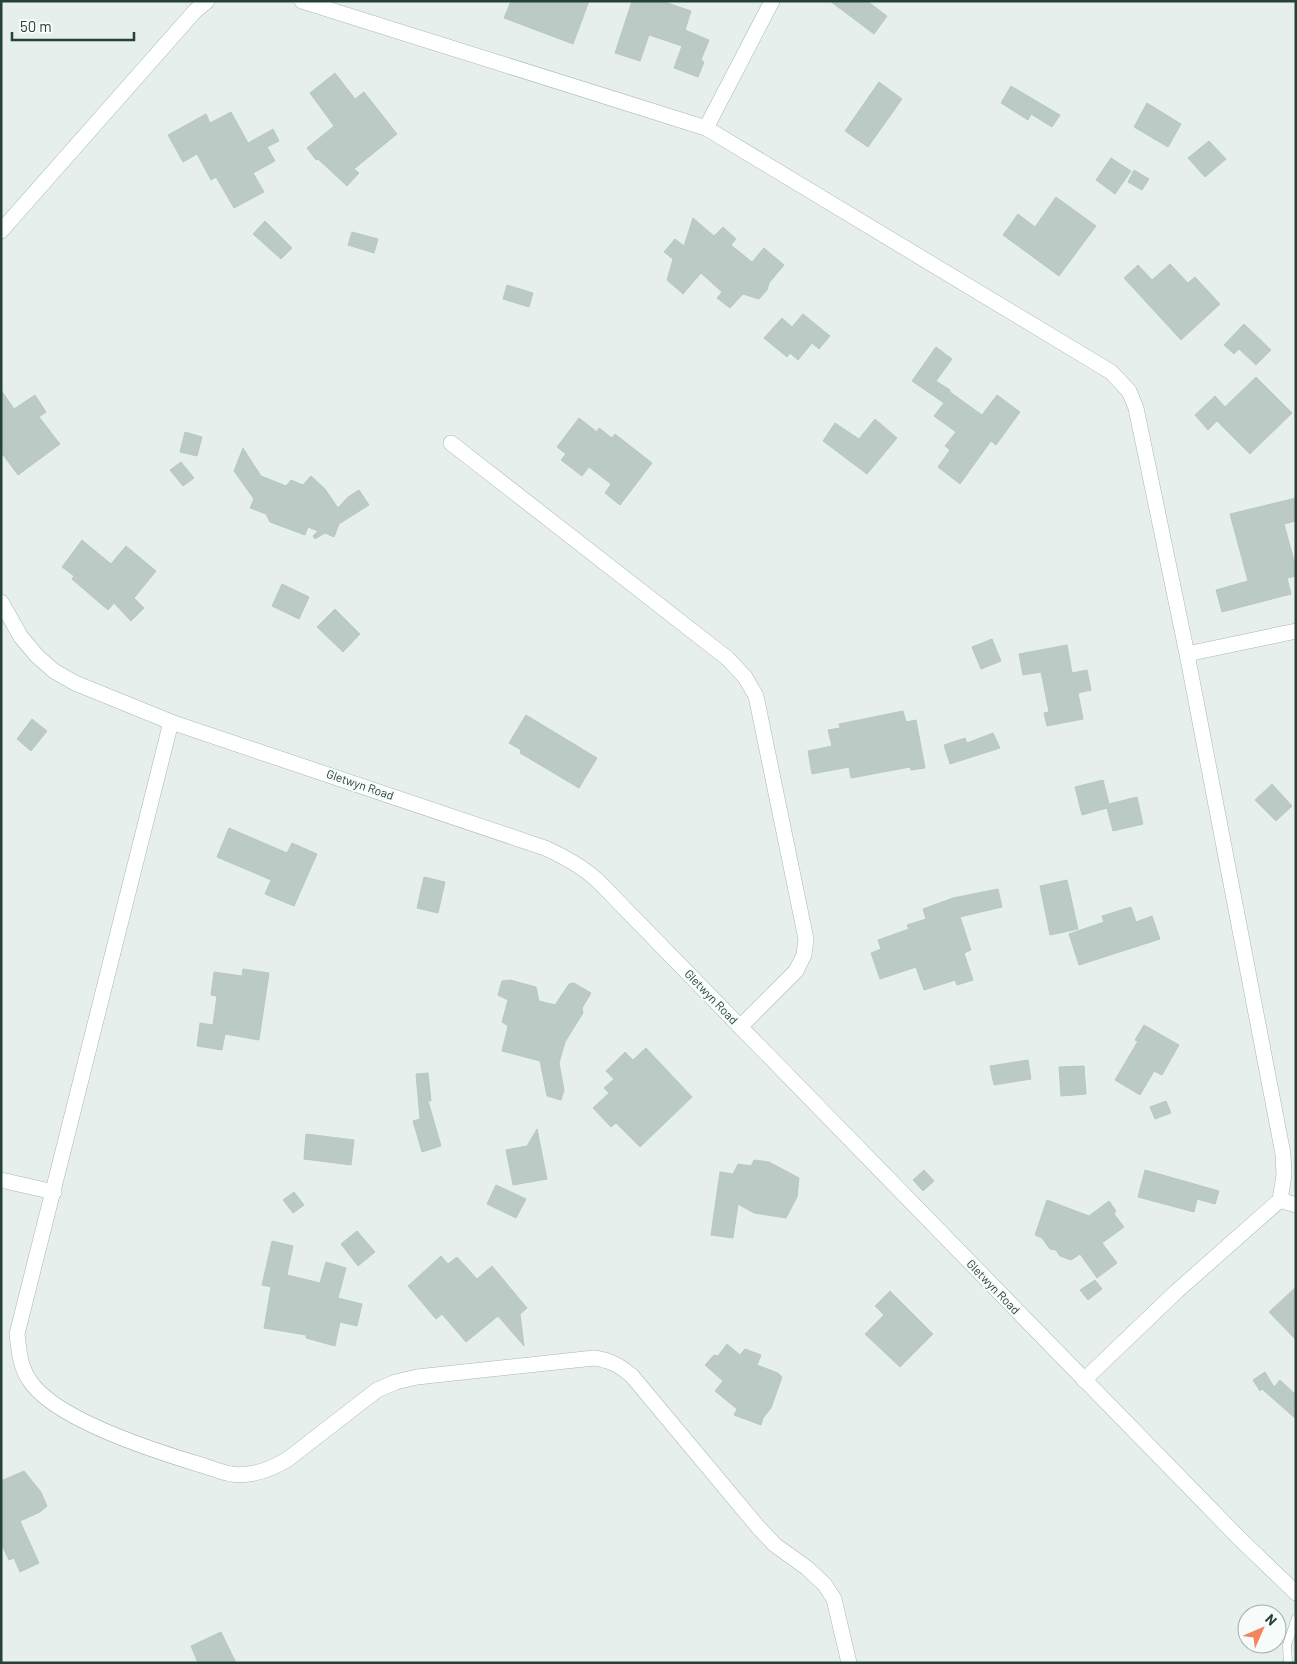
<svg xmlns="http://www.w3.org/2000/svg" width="1297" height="1664" font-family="Barlow,sans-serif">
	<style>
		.building { fill: #bbcac4; stroke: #b8c9c2 }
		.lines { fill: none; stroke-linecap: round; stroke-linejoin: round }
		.lane-casing { stroke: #a8b8b2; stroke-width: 9 }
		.street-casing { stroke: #a8b8b2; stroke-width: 16 }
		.secondary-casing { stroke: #a4bbb3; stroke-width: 16 }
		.lane { stroke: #fff; stroke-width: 8 }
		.street { stroke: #fff; stroke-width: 15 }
		.secondary { stroke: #fff; stroke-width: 15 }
		.labels { text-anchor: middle; stroke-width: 4; stroke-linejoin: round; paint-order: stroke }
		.street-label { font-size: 12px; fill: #24423a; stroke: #f7fbf9 }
	</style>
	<rect width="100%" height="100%" fill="#e6efeb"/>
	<path class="building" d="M 511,1 L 589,1 L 573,44 L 504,18 Z
		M 632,1 L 662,1 L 691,11 L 685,30 L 709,40 L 701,60 L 704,62 L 698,77 L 674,68 L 682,46 L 649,35 L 640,61 L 615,53 Z
		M 830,1 L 867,1 L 887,16 L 874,34 Z
		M 335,73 L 355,99 L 364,92 L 397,134 L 354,169 L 359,173 L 347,186 L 318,159 L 316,160 L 307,148 L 334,126 L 310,93 Z
		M 879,82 L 902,99 L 868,147 L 845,131 Z
		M 1011,86 L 1060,115 L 1052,127 L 1031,114 L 1028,120 L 1001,103 Z
		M 1147,103 L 1181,124 L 1168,147 L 1134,127 Z
		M 231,112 L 248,143 L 273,129 L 279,141 L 267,147 L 275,161 L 253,173 L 264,192 L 234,208 L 216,177 L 211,180 L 197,154 L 183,162 L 168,135 L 206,114 L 210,123 Z
		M 1209,141 L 1226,159 L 1205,177 L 1188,158 Z
		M 1111,158 L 1131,171 L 1115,194 L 1096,180 Z
		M 1134,170 L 1149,179 L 1142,190 L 1128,182 Z
		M 1056,197 L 1096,226 L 1059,276 L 1003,235 L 1018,214 L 1035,227 Z
		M 693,218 L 714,236 L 723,227 L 736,239 L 731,245 L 752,262 L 764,248 L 784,265 L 769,283 L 767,290 L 759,299 L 743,294 L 730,308 L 717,298 L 722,292 L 701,273 L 683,294 L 667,280 L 673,259 L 664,252 L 675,239 L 684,246 Z
		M 265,221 L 292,248 L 281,259 L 253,234 Z
		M 352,232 L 378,239 L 374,253 L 348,245 Z
		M 1170,264 L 1188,283 L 1195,277 L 1220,304 L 1181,340 L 1124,278 L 1138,265 L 1152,280 Z
		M 507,285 L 533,293 L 529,307 L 503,299 Z
		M 803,314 L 830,336 L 819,349 L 812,343 L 798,360 L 790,353 L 787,357 L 764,338 L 782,318 L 792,327 Z
		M 1244,324 L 1271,350 L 1256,365 L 1239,349 L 1234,354 L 1224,345 Z
		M 936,347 L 952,359 L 936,381 L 950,390 L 950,392 L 982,415 L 997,395 L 1020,412 L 996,445 L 991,441 L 960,484 L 938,467 L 950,450 L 945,446 L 956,432 L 934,416 L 944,403 L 912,381 Z
		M 1256,377 L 1292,413 L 1250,454 L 1217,421 L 1208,430 L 1195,415 L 1215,396 L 1225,407 Z
		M 1,390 L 14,409 L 35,395 L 46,412 L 39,417 L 60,444 L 18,475 L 1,452 Z
		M 579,418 L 597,432 L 599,428 L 612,438 L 615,434 L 652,463 L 620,505 L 605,493 L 611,484 L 589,467 L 582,476 L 561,460 L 566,454 L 557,447 Z
		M 875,419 L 897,438 L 867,474 L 823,441 L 835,423 L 859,439 Z
		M 185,432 L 202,437 L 197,456 L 180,452 Z
		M 243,448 L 261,476 L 286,486 L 291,480 L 303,485 L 311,476 L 325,489 L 338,508 L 348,497 L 359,490 L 369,505 L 339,524 L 334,537 L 325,533 L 315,539 L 313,536 L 318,531 L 308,527 L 305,535 L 270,522 L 266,514 L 250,508 L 254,499 L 234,471 Z
		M 181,462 L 194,478 L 183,486 L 170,470 Z
		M 1296,498 L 1296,521 L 1284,524 L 1296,568 L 1296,576 L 1287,578 L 1291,594 L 1222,612 L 1216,590 L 1248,581 L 1230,514 Z
		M 82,540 L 111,564 L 126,546 L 156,571 L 134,598 L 144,608 L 131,621 L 114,603 L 108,610 L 72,579 L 74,576 L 62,567 Z
		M 282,584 L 309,597 L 299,619 L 272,606 Z
		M 335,609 L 360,634 L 343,652 L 317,627 Z
		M 992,639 L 1001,661 L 981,669 L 972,647 Z
		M 1067,645 L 1072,673 L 1087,670 L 1091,690 L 1078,693 L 1083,719 L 1047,726 L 1044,713 L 1049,712 L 1041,672 L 1023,675 L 1019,654 Z
		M 903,711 L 906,722 L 916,720 L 925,768 L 911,770 L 910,767 L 851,778 L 849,767 L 812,774 L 808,751 L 832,746 L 828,730 L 840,728 L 839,724 Z
		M 526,715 L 597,758 L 579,788 L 520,753 L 521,750 L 509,743 Z
		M 32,719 L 47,731 L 31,751 L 17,739 Z
		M 993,733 L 1000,748 L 950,764 L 944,745 L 965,738 L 967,743 Z
		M 1103,780 L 1109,804 L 1137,797 L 1143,824 L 1113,831 L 1107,808 L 1082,815 L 1075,787 Z
		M 1272,784 L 1292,806 L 1276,821 L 1255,800 Z
		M 229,828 L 287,853 L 292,843 L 317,854 L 294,906 L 265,894 L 271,880 L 217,857 Z
		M 424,877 L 445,882 L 438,913 L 417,908 Z
		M 1067,880 L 1078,929 L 1050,935 L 1040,886 Z
		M 998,889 L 1002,907 L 960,917 L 971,950 L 964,953 L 973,980 L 957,985 L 955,980 L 924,990 L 916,967 L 880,979 L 871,953 L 881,949 L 878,940 L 909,929 L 907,925 L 926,919 L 923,909 L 953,898 Z
		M 1131,907 L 1136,922 L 1152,916 L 1160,939 L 1079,965 L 1069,934 L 1104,922 L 1102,916 Z
		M 243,969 L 269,973 L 259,1040 L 225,1034 L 222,1050 L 197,1046 L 200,1023 L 213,1025 L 217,996 L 211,995 L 214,972 L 242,976 Z
		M 510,980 L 536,987 L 539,1001 L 555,1005 L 569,984 L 574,983 L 591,993 L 582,1008 L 583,1013 L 565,1042 L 559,1063 L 564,1090 L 561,1100 L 547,1096 L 540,1061 L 502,1051 L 508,1026 L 502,1022 L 508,1000 L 498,995 L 502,981 Z
		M 1144,1025 L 1179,1045 L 1162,1075 L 1154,1071 L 1140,1095 L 1115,1080 L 1138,1041 L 1135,1040 Z
		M 646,1048 L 692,1097 L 640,1147 L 616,1123 L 611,1127 L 593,1108 L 609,1093 L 604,1088 L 614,1079 L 606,1071 L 625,1052 L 633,1060 Z
		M 1028,1060 L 1031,1079 L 994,1085 L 990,1066 Z
		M 1084,1066 L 1086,1094 L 1061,1096 L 1059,1067 Z
		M 428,1073 L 431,1101 L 428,1101 L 441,1146 L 422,1152 L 413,1121 L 420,1119 L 416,1074 Z
		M 1166,1101 L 1171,1113 L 1155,1119 L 1150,1107 Z
		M 537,1129 L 547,1179 L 513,1185 L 506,1150 L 527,1146 Z
		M 306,1134 L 354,1140 L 351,1165 L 304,1159 Z
		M 754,1160 L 769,1162 L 799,1178 L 797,1197 L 786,1218 L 754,1213 L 738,1204 L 733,1238 L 711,1235 L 720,1172 L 733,1174 L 738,1164 L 751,1166 Z
		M 924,1170 L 934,1181 L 923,1191 L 913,1180 Z
		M 1145,1170 L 1219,1191 L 1215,1204 L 1197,1199 L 1194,1212 L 1138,1197 Z
		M 496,1185 L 526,1199 L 516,1218 L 487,1204 Z
		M 294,1192 L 304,1205 L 293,1213 L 283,1200 Z
		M 1047,1200 L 1089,1216 L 1109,1201 L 1116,1211 L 1114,1214 L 1124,1227 L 1102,1243 L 1117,1263 L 1097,1278 L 1080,1254 L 1071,1260 L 1060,1256 L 1056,1250 L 1050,1249 L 1042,1238 L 1035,1235 Z
		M 357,1231 L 375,1252 L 358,1266 L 341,1244 Z
		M 272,1241 L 293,1246 L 287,1275 L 320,1283 L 326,1262 L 346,1268 L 338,1298 L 362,1304 L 357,1326 L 340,1322 L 335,1346 L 306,1338 L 306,1335 L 264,1328 L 271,1287 L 262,1285 Z
		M 441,1256 L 448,1264 L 457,1257 L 477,1279 L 492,1266 L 527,1308 L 520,1314 L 524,1346 L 498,1316 L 466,1342 L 442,1314 L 436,1319 L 408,1286 Z
		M 1095,1280 L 1102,1289 L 1088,1300 L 1080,1290 Z
		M 1296,1287 L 1296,1340 L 1269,1312 Z
		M 890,1291 L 933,1334 L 900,1367 L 865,1334 L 884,1315 L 875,1306 Z
		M 727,1344 L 740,1355 L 745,1349 L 761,1355 L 757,1365 L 778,1373 L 782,1377 L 771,1408 L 763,1418 L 761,1425 L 734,1415 L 737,1409 L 715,1391 L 723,1381 L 705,1365 L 714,1355 L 718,1356 Z
		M 1265,1372 L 1274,1387 L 1280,1380 L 1296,1395 L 1296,1419 L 1262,1389 L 1260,1391 L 1253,1380 Z
		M 24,1471 L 41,1492 L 47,1506 L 40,1512 L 20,1521 L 39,1563 L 20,1572 L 14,1558 L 9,1560 L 1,1543 L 1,1481 Z
		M 221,1632 L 236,1663 L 198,1663 L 191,1646 Z"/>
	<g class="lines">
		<defs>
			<path id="lane" d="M 1288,1663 L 1287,1645 L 1296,1618"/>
			<path id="street" d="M 706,128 L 1111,372 L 1129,391 L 1136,408 L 1187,654 L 1283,1154 L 1284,1175 L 1280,1200 L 1177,1291 L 1084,1380
				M 451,443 L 727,658 L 745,677 L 756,696 L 806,939 L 804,955 L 796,971 L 740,1027
				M 1187,654 L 1296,631
				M 171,722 L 17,1334 C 19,1351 20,1367 30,1381 C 55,1419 155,1451 198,1464 C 209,1467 220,1472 231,1474 C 252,1477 270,1470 288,1459 L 377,1390 L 396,1382 L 417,1377 L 594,1358 C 610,1360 619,1365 632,1376 L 758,1527 L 775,1545 L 807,1568 L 825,1585 L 834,1599 L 849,1663
				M 1,1180 L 54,1192
				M 1280,1200 L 1296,1205"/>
			<path id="secondary" d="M 302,1 L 706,128 L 772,1
				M 1,231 L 195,11 L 207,1
				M 1,602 L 21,637 L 37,656 L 54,671 L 75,683 L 171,722 L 545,848 C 565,857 582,866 598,881 L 1239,1538 L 1296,1593"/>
		</defs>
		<use href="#lane" class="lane-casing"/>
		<use href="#street" class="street-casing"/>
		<use href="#secondary" class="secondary-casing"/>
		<use href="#lane" class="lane"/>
		<use href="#street" class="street"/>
		<use href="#secondary" class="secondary"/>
	</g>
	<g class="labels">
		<g class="street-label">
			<text transform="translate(360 785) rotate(19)" y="4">Gletwyn Road</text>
			<text transform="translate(711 997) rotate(46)" y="4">Gletwyn Road</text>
			<text transform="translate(993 1287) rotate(46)" y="4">Gletwyn Road</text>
		</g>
	</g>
	<rect width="1297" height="1664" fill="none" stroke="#24423a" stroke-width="5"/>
	<g transform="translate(1262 1629) rotate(45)"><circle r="24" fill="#f7fbf9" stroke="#a3b1ad"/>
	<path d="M0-4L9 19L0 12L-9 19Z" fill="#f4845f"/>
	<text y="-8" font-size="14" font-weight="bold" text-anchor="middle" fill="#24423a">N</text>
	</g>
	<path d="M12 32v8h122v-8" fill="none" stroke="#24423a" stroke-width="2.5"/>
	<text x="20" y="32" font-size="15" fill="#24423a" stroke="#f7fbf9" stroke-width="4" paint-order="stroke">50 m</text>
</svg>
